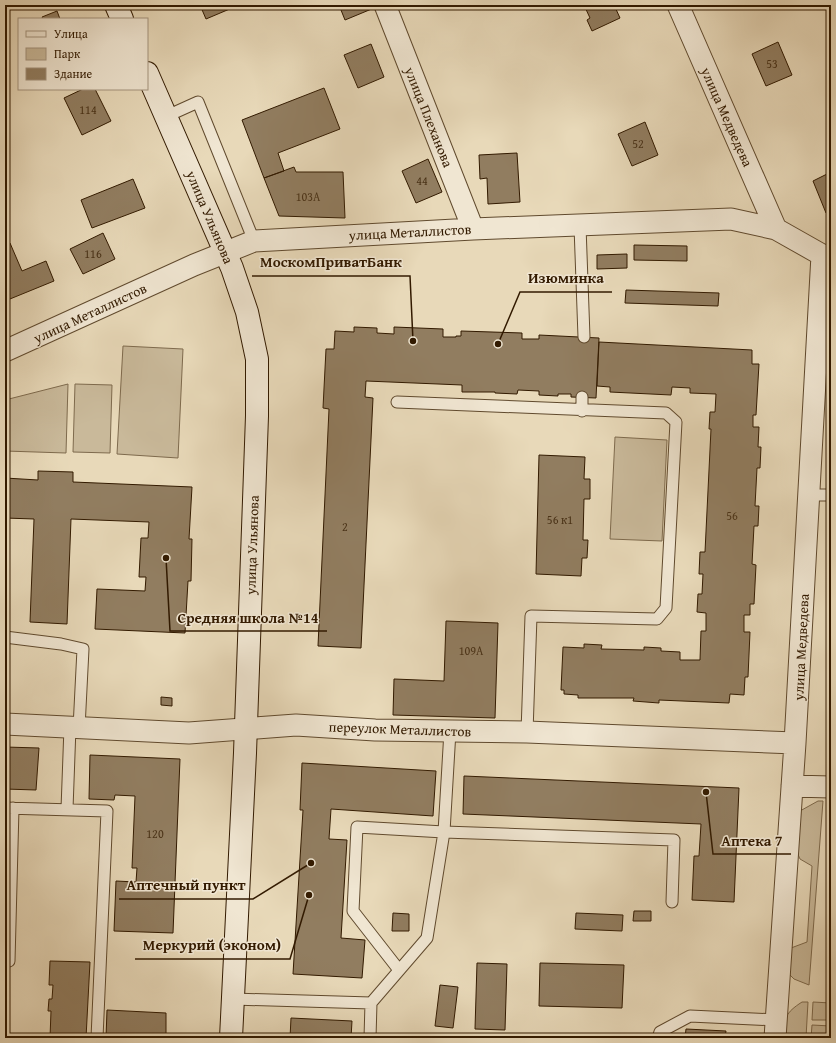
<svg xmlns="http://www.w3.org/2000/svg" width="836" height="1043" font-family="'Gentium Book Plus',serif">
	<style>
		.green { fill: #c9b99a; stroke: #7e6a4d }
		.building { fill: #917d60; stroke: #321a00 }
		.lines { fill: none; stroke-linecap: round; stroke-linejoin: round }
		.lane-casing { stroke: #604a2e; stroke-width: 13 }
		.street-casing { stroke: #604a2e; stroke-width: 23 }
		.secondary-casing { stroke: #321a00; stroke-width: 24 }
		.lane { stroke: #f0e6d2; stroke-width: 11 }
		.street { stroke: #f0e6d2; stroke-width: 21 }
		.secondary { stroke: #f0e6d2; stroke-width: 22 }
		.labels { text-anchor: middle; stroke-width: 3; stroke-linejoin: round; paint-order: stroke }
		.number-label { font-size: 12px; fill: #4a3318 }
		.street-label { font-size: 14px; fill: #321a00; stroke: #f0e6d2 }
		.leader { fill: none; stroke: #321a00; stroke-width: 1.5 }
		.callout-dot { fill: #321a00; stroke: #f0e6d2; stroke-width: 1.5 }
		.callout-label { font-size: 15px; text-anchor: middle; font-weight: bold; fill: #321a00; stroke: #f0e6d2; stroke-width: 3; stroke-linejoin: round; paint-order: stroke }
	</style>
	<rect width="100%" height="100%" fill="#e8d9b9"/>
	<filter id="stains"><feTurbulence type="fractalNoise" baseFrequency=".005" numOctaves="4"/><feColorMatrix values="0 0 0 0 .2 0 0 0 0 .09 0 0 0 0 .02 0 0 0 .5 -.17"/></filter>
	<radialGradient id="worn" r=".72"><stop offset=".6" stop-color="#630" stop-opacity="0"/><stop offset="1" stop-color="#630" stop-opacity=".3"/></radialGradient>
	<path class="green" d="M 123,346 L 183,349 L 178,458 L 117,454 Z
		M 68,384 L 66,453 L 5,451 L 5,400 Z
		M 75,384 L 112,385 L 110,453 L 73,452 Z
		M 615,437 L 667,440 L 662,541 L 610,539 Z
		M 818,801 L 823,801 L 809,985 L 794,979 L 789,974 L 791,948 L 807,942 L 812,866 L 800,859 L 797,852 L 800,811 Z
		M 802,1002 L 808,1002 L 806,1038 L 783,1038 C 784,1018 785,1013 802,1002 Z
		M 813,1002 L 831,1003 L 829,1020 L 812,1020 Z
		M 812,1025 L 831,1026 L 831,1038 L 811,1038 Z"/>
	<path class="building" d="M 200,5 L 231,5 L 232,8 L 206,19 Z
		M 339,5 L 373,5 L 374,8 L 345,20 Z
		M 584,5 L 608,5 L 610,9 L 615,7 L 620,18 L 592,31 L 587,20 L 590,18 Z
		M 57,11 L 60,19 L 43,19 L 42,17 Z
		M 778,42 L 792,75 L 766,86 L 752,54 Z
		M 371,44 L 384,77 L 358,88 L 344,55 Z
		M 324,88 L 340,129 L 278,153 L 284,171 L 264,178 L 242,120 Z
		M 83,89 L 95,89 L 111,121 L 82,135 L 64,98 Z
		M 645,122 L 658,155 L 632,166 L 618,134 Z
		M 517,153 L 520,202 L 488,204 L 487,178 L 480,179 L 479,155 Z
		M 428,159 L 442,192 L 416,203 L 402,171 Z
		M 294,167 L 296,172 L 343,172 L 345,218 L 279,216 L 264,178 Z
		M 831,172 L 831,211 L 826,213 L 813,181 Z
		M 133,179 L 145,208 L 92,228 L 81,200 Z
		M 103,233 L 115,259 L 83,274 L 70,249 Z
		M 10,243 L 22,271 L 46,261 L 54,281 L 5,301 L 5,245 Z
		M 634,245 L 687,246 L 687,261 L 634,260 Z
		M 627,254 L 627,268 L 597,269 L 597,255 Z
		M 626,290 L 719,293 L 718,306 L 625,303 Z
		M 354,327 L 377,328 L 377,333 L 394,334 L 394,327 L 443,329 L 443,337 L 456,337 L 456,336 L 461,336 L 461,331 L 522,333 L 522,339 L 539,339 L 539,335 L 599,338 L 596,398 L 571,397 L 571,394 L 558,394 L 558,396 L 539,395 L 539,391 L 518,390 L 517,394 L 495,393 L 495,392 L 462,392 L 462,385 L 366,381 L 365,397 L 373,398 L 361,648 L 318,646 L 329,409 L 323,408 L 326,349 L 334,349 L 335,331 L 354,332 Z
		M 599,342 L 752,350 L 752,364 L 759,364 L 756,415 L 753,415 L 753,427 L 759,427 L 758,447 L 761,447 L 760,468 L 757,468 L 755,506 L 759,506 L 758,526 L 754,526 L 752,564 L 756,565 L 754,604 L 750,604 L 750,615 L 744,615 L 744,632 L 750,632 L 748,677 L 745,677 L 744,695 L 730,694 L 729,703 L 659,700 L 659,703 L 633,701 L 634,698 L 578,698 L 578,695 L 564,694 L 564,690 L 561,690 L 563,647 L 584,648 L 584,644 L 602,645 L 601,649 L 644,650 L 644,647 L 661,648 L 661,651 L 680,652 L 680,660 L 700,660 L 701,631 L 706,631 L 706,613 L 697,612 L 698,594 L 702,594 L 703,574 L 699,574 L 700,552 L 705,552 L 711,429 L 709,429 L 710,412 L 715,412 L 716,394 L 690,393 L 690,388 L 672,387 L 671,395 L 610,392 L 610,387 L 597,386 Z
		M 539,455 L 585,457 L 584,479 L 590,479 L 590,499 L 584,499 L 583,540 L 588,540 L 587,558 L 582,558 L 581,576 L 536,574 Z
		M 38,471 L 73,472 L 73,482 L 192,487 L 189,539 L 192,539 L 191,581 L 188,581 L 185,633 L 95,629 L 97,589 L 145,591 L 146,577 L 139,577 L 141,538 L 148,538 L 149,522 L 71,519 L 67,624 L 30,622 L 34,519 L 5,518 L 5,478 L 38,480 Z
		M 446,621 L 498,623 L 495,718 L 393,715 L 394,679 L 444,681 Z
		M 161,697 L 172,698 L 172,706 L 161,705 Z
		M 5,747 L 39,748 L 36,790 L 5,789 Z
		M 90,755 L 180,759 L 173,933 L 114,931 L 116,881 L 136,882 L 137,868 L 132,868 L 135,796 L 115,795 L 114,800 L 89,799 Z
		M 302,763 L 436,771 L 433,816 L 331,809 L 329,839 L 347,840 L 341,938 L 365,940 L 362,978 L 293,974 L 303,810 L 300,810 Z
		M 464,776 L 739,788 L 734,902 L 692,900 L 694,856 L 699,856 L 701,824 L 463,814 Z
		M 634,911 L 651,911 L 651,921 L 633,921 Z
		M 393,913 L 409,914 L 409,931 L 392,931 Z
		M 576,913 L 623,915 L 622,931 L 575,929 Z
		M 50,961 L 90,962 L 86,1038 L 50,1038 L 51,1011 L 48,1011 L 49,999 L 52,999 L 53,985 L 49,985 Z
		M 477,963 L 507,964 L 505,1030 L 475,1029 Z
		M 540,963 L 624,965 L 622,1008 L 539,1006 Z
		M 440,985 L 458,987 L 453,1028 L 435,1026 Z
		M 107,1010 L 166,1013 L 166,1038 L 106,1038 Z
		M 291,1018 L 352,1021 L 351,1038 L 290,1038 Z
		M 686,1029 L 726,1031 L 725,1038 L 685,1038 Z"/>
	<g class="lines">
		<defs>
			<path id="lane" d="M 167,116 L 198,102 L 254,241
				M 580,226 L 584,337
				M 582,397 L 582,411
				M 397,402 L 666,413 L 676,422 L 666,608 L 657,619 L 531,616 L 527,732
				M 809,495 L 831,495
				M 5,637 L 61,644 L 83,649 L 79,728
				M 5,808 L 107,811 L 97,1038
				M 67,809 L 70,727
				M 9,961 L 13,808
				M 399,970 L 353,911 L 357,827 L 444,832 L 450,731
				M 233,999 L 371,1003
				M 370,1038 L 371,1003 L 427,938 L 444,832 L 674,840 L 672,902
				M 658,1038 L 660,1032 L 690,1016 L 776,1020"/>
			<path id="street" d="M 385,5 L 473,229
				M 678,5 L 776,229
				M 5,351 L 194,265 L 254,241 L 473,229 L 731,219 L 776,229 L 822,255 L 831,256
				M 5,724 L 189,733 L 296,725 L 375,730 L 527,732 L 795,743
				M 792,786 L 831,787
				M 775,1038 L 795,743 L 822,255"/>
			<path id="secondary" d="M 116,5 L 122,19
				M 147,73 L 232,268 L 247,312 L 257,359 L 257,416 L 245,753 L 231,1038"/>
		</defs>
		<use href="#lane" class="lane-casing"/>
		<use href="#street" class="street-casing"/>
		<use href="#secondary" class="secondary-casing"/>
		<use href="#lane" class="lane"/>
		<use href="#street" class="street"/>
		<use href="#secondary" class="secondary"/>
	</g>
	<g class="labels">
		<g class="number-label">
			<text x="772" y="68">53</text>
			<text x="88" y="114">114</text>
			<text x="638" y="148">52</text>
			<text x="422" y="185">44</text>
			<text x="308" y="201">103А</text>
			<text x="93" y="258">116</text>
			<text x="732" y="520">56</text>
			<text x="560" y="524">56 к1</text>
			<text x="345" y="531">2</text>
			<text x="471" y="655">109А</text>
			<text x="155" y="838">120</text>
		</g>
		<g class="street-label">
			<text transform="translate(429 117) rotate(68)" y="5">улица Плеханова</text>
			<text transform="translate(727 117) rotate(66)" y="5">улица Медведева</text>
			<text transform="translate(210 217) rotate(67)" y="5">улица Ульянова</text>
			<text transform="translate(410 232) rotate(-3)" y="5">улица Металлистов</text>
			<text transform="translate(90 313) rotate(-25)" y="5">улица Металлистов</text>
			<text transform="translate(252 545) rotate(-88)" y="5">улица Ульянова</text>
			<text transform="translate(801 647) rotate(-87)" y="5">улица Медведева</text>
			<text transform="translate(400 729) rotate(2)" y="5">переулок Металлистов</text>
		</g>
	</g>
	<path class="leader" d="M413 341L410 276H252M498 344L520 292H612M166 558L170 631H327M706 792L713 854H791M311 863L253 899H119M309 895L290 959H135"/>
	<g class="callout-dot">
		<circle cx="413" cy="341" r="4"/>
		<circle cx="498" cy="344" r="4"/>
		<circle cx="166" cy="558" r="4"/>
		<circle cx="706" cy="792" r="4"/>
		<circle cx="311" cy="863" r="4"/>
		<circle cx="309" cy="895" r="4"/>
	</g>
	<g class="callout-label">
		<text x="331" y="267">МоскомПриватБанк</text>
		<text x="566" y="283">Изюминка</text>
		<text x="248" y="623">Средняя школа №14</text>
		<text x="752" y="846">Аптека 7</text>
		<text x="186" y="890">Аптечный пункт</text>
		<text x="212" y="950">Меркурий (эконом)</text>
	</g>
	<rect width="836" height="1043" fill="none" stroke="#e8d9b9" stroke-width="20"/>
	<rect x="6" y="6" width="824" height="1031" fill="none" stroke="#321a00" stroke-width="2"/>
	<rect x="10" y="10" width="816" height="1023" fill="none" stroke="#321a00"/>
	<rect x="18" y="18" width="130" height="72" fill="#f0e6d2" stroke="#a4947e"/>
	<rect x="26" y="31" width="20" height="6" fill="#f0e6d2" stroke="#a4947e"/>
	<text x="54" y="38" font-size="12" fill="#321a00">Улица</text>
	<rect x="26" y="48" width="20" height="12" fill="#c9b99a" stroke="#a4947e"/>
	<text x="54" y="58" font-size="12" fill="#321a00">Парк</text>
	<rect x="26" y="68" width="20" height="12" fill="#917d60" stroke="#a4947e"/>
	<text x="54" y="78" font-size="12" fill="#321a00">Здание</text>
	<rect width="100%" height="100%" filter="url(#stains)"/>
	<rect width="100%" height="100%" fill="url(#worn)"/>
</svg>
